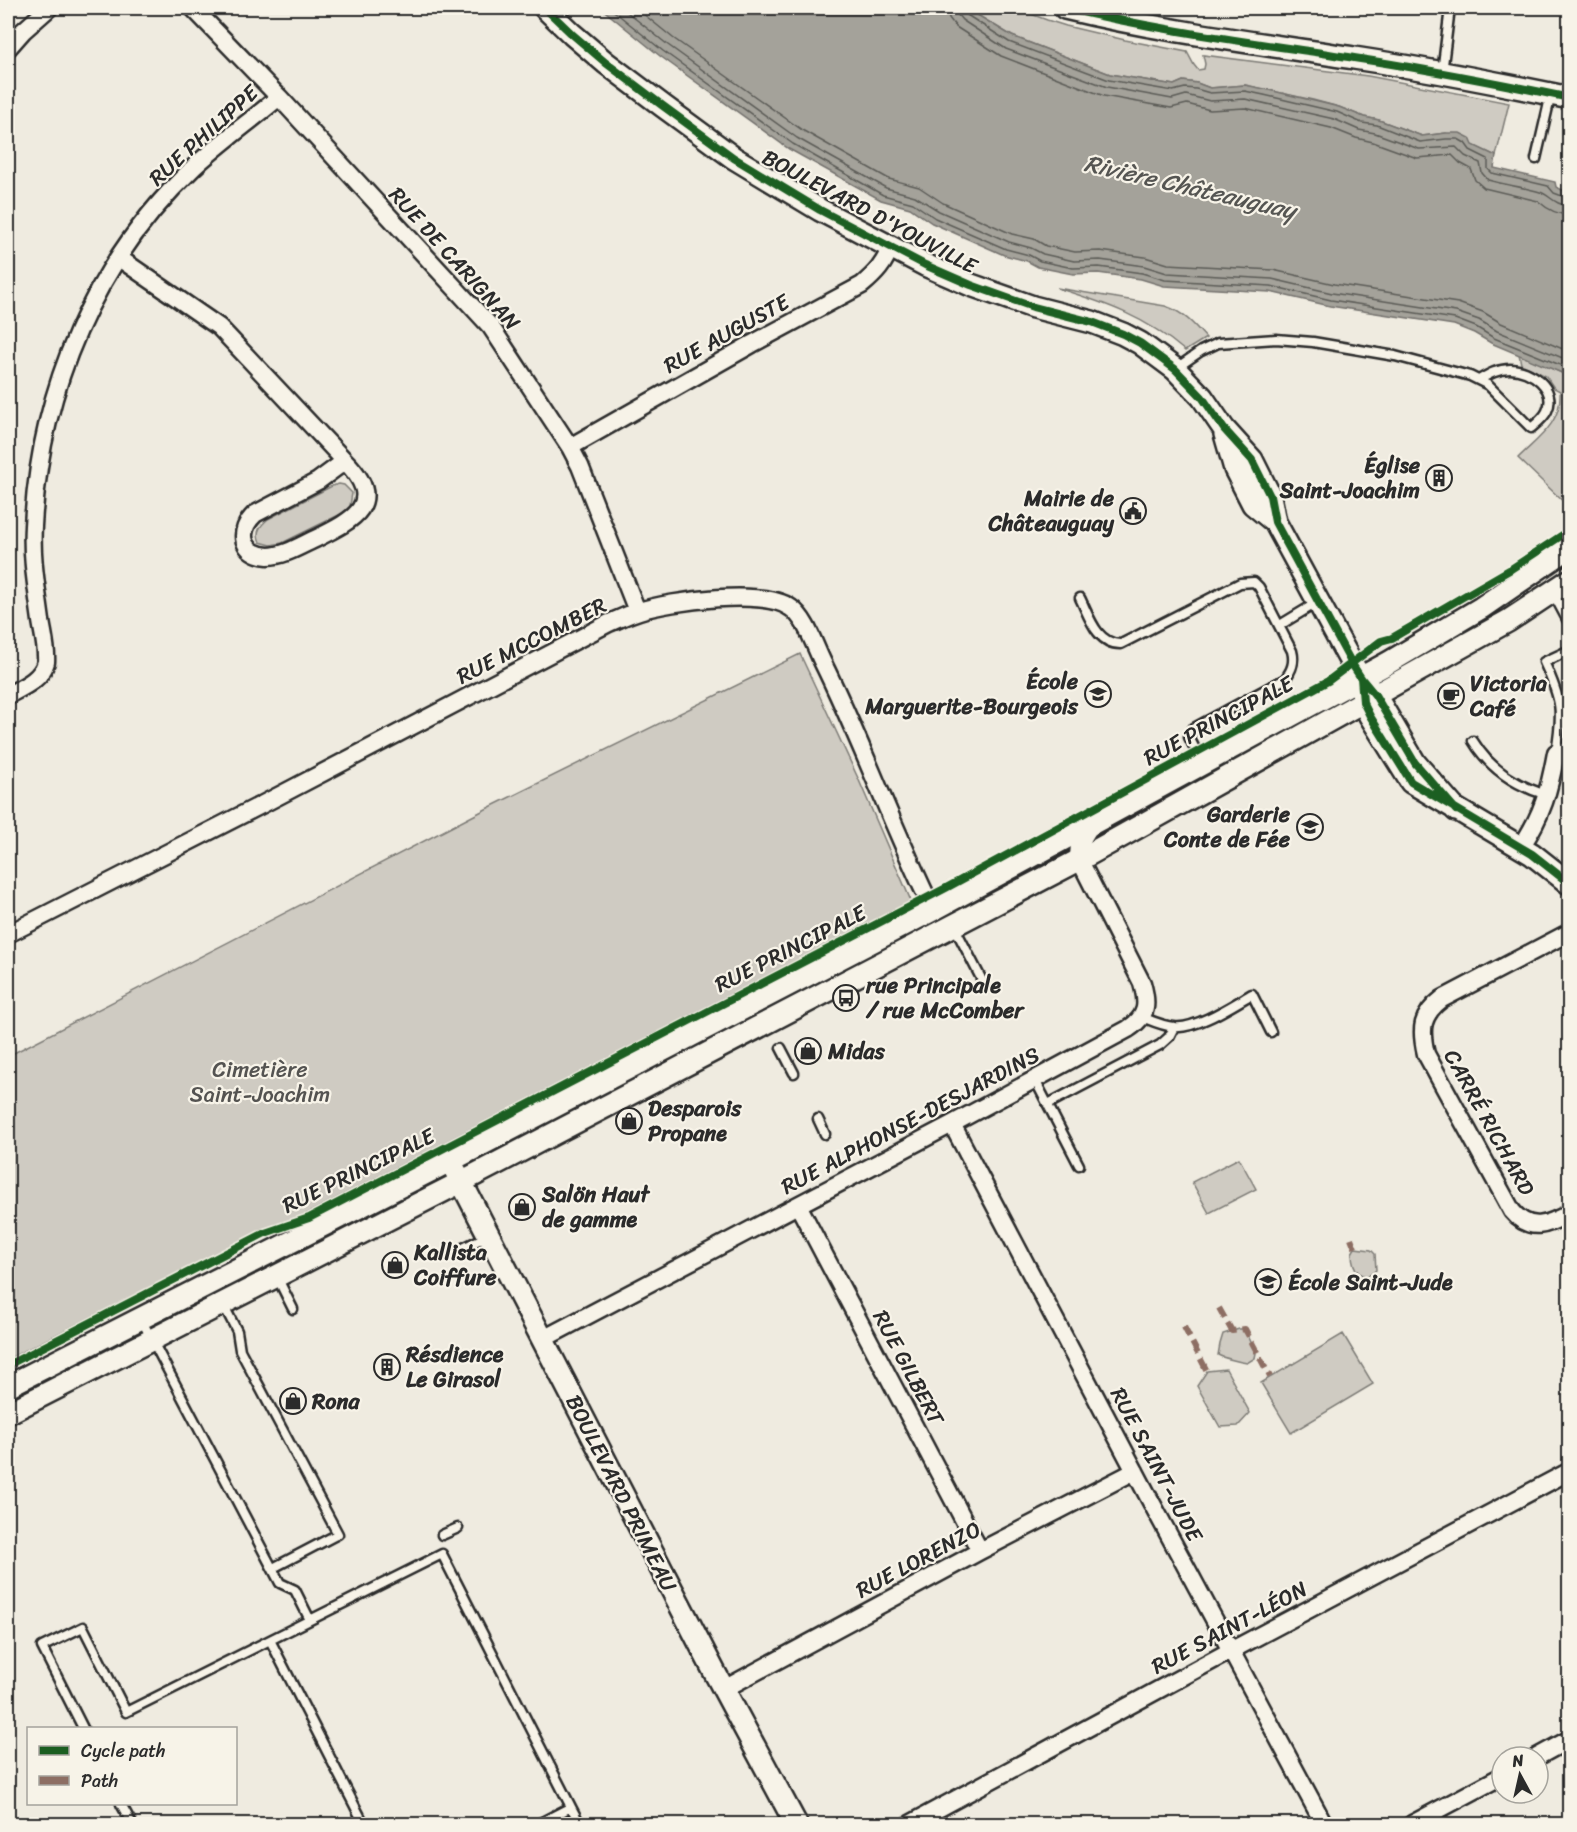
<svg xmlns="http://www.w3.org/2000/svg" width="1577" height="1832" font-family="Sriracha,sans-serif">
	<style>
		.green { fill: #cfcbc2; stroke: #7d7b76; stroke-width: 1.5 }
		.water { fill: #a4a29a; stroke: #74726e; stroke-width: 1.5 }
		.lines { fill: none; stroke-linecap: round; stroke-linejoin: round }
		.shore { stroke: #5b5b57; stroke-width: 1.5 }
		.service-casing { stroke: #2b2b2b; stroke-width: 13 }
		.minor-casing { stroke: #2b2b2b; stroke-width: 21 }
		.tertiary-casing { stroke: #2b2b2b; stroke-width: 26 }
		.service { stroke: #f7f3e8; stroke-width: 8 }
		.minor { stroke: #f7f3e8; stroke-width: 16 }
		.tertiary { stroke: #f7f3e8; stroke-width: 21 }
		.quiet { stroke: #8d6e63; stroke-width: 6; stroke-dasharray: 12 6; stroke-linecap: butt }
		.cycleway-casing { stroke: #f7f3e8; stroke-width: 11 }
		.cycleway { stroke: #1b5e20; stroke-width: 8 }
		.labels { text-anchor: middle; stroke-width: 4.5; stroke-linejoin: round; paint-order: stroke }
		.street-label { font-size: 22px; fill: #2b2b2b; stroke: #f7f3e8 }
		.poi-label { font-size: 22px; font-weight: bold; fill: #2b2b2b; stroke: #f7f3e8; text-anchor: start }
		.park-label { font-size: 22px; fill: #545351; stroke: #f7f3e8 }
		.water-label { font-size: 24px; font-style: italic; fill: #555552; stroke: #f7f3e8 }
	</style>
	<rect width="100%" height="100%" fill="#efebe0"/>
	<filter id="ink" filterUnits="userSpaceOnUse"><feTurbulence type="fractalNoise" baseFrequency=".0167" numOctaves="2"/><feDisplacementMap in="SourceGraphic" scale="12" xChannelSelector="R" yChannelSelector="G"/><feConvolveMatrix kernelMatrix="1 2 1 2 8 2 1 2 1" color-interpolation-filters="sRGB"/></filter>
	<g filter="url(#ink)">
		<path class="green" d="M 966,8 L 1015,8 L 1047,20 L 1066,26 L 1125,40 L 1187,52 L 1194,65 L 1198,70 L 1204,69 L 1205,64 L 1203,55 L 1368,76 L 1509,103 L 1496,156 L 1446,133 L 1422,136 L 1379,120 L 1364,117 L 1339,107 L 1313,100 L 1245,85 L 1210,88 L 1197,83 L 1183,81 L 1174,85 L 1110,74 L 1012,36 Z
			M 1057,288 L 1165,306 C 1183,312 1193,323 1206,338 L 1185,351 C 1146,317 1105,303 1057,288 Z
			M 1519,354 L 1569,376 L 1569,507 L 1518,458 C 1539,437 1562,423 1560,391 L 1554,388 L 1546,376 L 1521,364 Z
			M 339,484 L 344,485 L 352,493 L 350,506 L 345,512 L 282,543 L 271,545 L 260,542 C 255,532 260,526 268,519 L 332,486 Z
			M 800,654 L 858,778 L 911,901 L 302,1216 L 267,1228 L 8,1359 L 8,1056 L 488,808 Z
			M 1239,1158 L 1256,1189 L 1209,1213 L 1192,1182 Z
			M 1355,1248 L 1371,1250 L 1375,1254 L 1376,1270 C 1362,1285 1352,1268 1352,1253 Z
			M 1239,1329 L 1245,1329 L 1256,1353 L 1255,1358 L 1247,1363 C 1241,1362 1223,1358 1218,1355 L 1220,1344 L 1223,1334 Z
			M 1343,1334 L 1373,1384 L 1291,1433 L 1261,1383 Z
			M 1226,1369 L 1250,1413 L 1238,1426 L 1220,1427 L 1197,1386 L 1207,1371 Z"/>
		<path class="water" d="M 601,8 L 966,8 L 1012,36 L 1110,74 L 1174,85 L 1183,81 L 1197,83 L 1210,88 L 1245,85 L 1265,89 L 1339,107 L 1364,117 L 1379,120 L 1422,136 L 1446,133 L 1460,133 L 1470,138 L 1473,145 L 1496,156 L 1494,168 L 1555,182 L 1556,187 L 1569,193 L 1569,376 L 1491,343 L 1474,333 L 1454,325 L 1330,306 L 1270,292 L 1164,286 L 1141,279 L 1098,273 L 1073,274 L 1038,267 L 1027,261 L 1004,255 L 932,223 L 910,208 L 881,200 L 789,149 L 660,56 Z"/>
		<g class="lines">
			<path class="shore" d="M 610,8 L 663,51 L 793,144 L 883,195 L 913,203 L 935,218 L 1006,249 L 1029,255 L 1040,261 L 1073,268 L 1099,267 L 1142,273 L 1165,280 L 1271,286 L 1331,300 L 1455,319 L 1476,327 L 1494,338 L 1570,369
				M 622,8 L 668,45 L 797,138 L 886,188 L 915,196 L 939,211 L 1009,242 L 1031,248 L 1043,254 L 1074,261 L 1100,260 L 1144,266 L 1167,273 L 1272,279 L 1332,293 L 1456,312 L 1479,320 L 1497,331 L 1570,361
				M 636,8 L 673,38 L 802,130 L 889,179 L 919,187 L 943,203 L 1012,234 L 1034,239 L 1046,246 L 1075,252 L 1100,251 L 1145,257 L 1168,264 L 1273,270 L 1334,284 L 1458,303 L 1483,312 L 1501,323 L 1570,352
				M 947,8 L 949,18 L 956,27 L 1001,56 L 1104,96 L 1171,108 L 1187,104 L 1210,110 L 1245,108 L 1331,128 L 1356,138 L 1373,142 L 1417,158 L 1452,155 L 1460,163 L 1471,169 L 1475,180 L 1484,188 L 1538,201 C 1547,209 1558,215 1570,215
				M 956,8 L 957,14 L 962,20 L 1006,49 L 1107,87 L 1172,99 L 1186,95 L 1210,101 L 1245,99 L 1334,119 L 1359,130 L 1375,133 L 1419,149 L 1456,147 L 1465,156 L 1480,163 L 1482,173 L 1488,180 C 1505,185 1523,187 1540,192 C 1550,195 1554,205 1570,206
				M 964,8 L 967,15 L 1009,42 L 1109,80 L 1173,91 L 1185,88 L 1196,89 L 1210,93 L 1245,91 L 1264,95 L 1337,112 L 1362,123 L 1377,125 L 1420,142 L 1446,139 L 1458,139 L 1465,143 L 1470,150 L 1488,159 L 1488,169 L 1492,173 L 1548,186 L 1554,193 L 1570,199"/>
			<defs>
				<path id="service" d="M 1442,73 L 1450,8
					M 1536,159 L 1551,94
					M 1175,369 L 1201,351 L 1218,343 L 1276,339 L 1313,342 L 1395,356 L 1470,376 L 1488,385 L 1531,428 C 1537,423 1544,418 1547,411 C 1558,388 1530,369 1510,369 C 1498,369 1489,374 1479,380
					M 1553,593 L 1570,625
					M 1080,598 C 1089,616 1097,645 1121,644 L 1240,583 L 1254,582 L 1259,587 L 1292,651 C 1295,662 1292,670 1285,679 L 1192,729 L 1189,737 L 1202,763
					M 1280,625 L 1318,602
					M 1473,741 C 1490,769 1516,786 1547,795
					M 1556,753 C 1563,711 1562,701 1544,662 L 1570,650
					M 954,926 L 986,988
					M 1142,1017 C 1152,1021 1163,1026 1174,1027 C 1195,1030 1233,1005 1252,994 L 1271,1032
					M 781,1048 L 794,1073
					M 1035,1080 L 1079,1165
					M 1048,1104 L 1160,1045 L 1169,1037 L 1174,1027
					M 818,1119 L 825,1134
					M 455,1252 L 487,1236
					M 277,1277 L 293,1309
					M 223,1304 L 237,1331 L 240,1350 L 338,1534 L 273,1568
					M 141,1319 L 280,1583 L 295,1590 L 310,1620
					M 442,1535 L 458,1528
					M 270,1640 L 364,1824
					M 83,1728 L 42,1647 L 83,1627 L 126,1712 L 442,1554 L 571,1807
					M 121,1804 L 132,1824
					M 538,1824 L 571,1807 L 580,1824"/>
				<path id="minor" d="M 193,8 L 279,97 L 491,327 L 570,447 L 580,466 L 637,611
					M 8,48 L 23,31 L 49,8
					M 119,258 L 219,327 L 345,461
					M 570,447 L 752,344 L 862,285 C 875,274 885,264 890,247
					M 345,461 C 387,503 354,520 315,539 C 300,546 284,556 268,556 C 241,554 237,531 255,514 L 318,481 Z
					M 8,695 C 23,687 41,680 46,662 C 47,648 43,634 41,621 C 37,590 31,558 33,526 C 40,390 94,261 194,167 C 221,142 251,121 279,97
					M 1521,847 C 1543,814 1549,791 1556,753 L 1570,751
					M 1570,932 L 1442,999 C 1421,1015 1420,1029 1426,1054 L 1512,1211 C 1530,1233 1548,1225 1570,1213
					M 8,934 L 263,804 L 609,623 C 619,619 629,614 639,611 C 671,601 764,588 791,608 C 806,618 815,647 823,663 C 863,744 893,829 933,910
					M 952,1124 L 1149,1498 L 1324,1824
					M 798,1205 L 980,1551
					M 543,1339 L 952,1124 L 1128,1029 C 1148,1016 1148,1004 1142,983 L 1078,857 L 1079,845 L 1092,823
					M 724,1689 L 980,1551 L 1135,1471
					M 1537,1757 L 1570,1739
					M 910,1824 L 1232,1650 L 1570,1471
					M 1412,1824 L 1502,1776"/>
				<path id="tertiary" d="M 545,8 L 572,34 L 606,63 L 663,106 L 734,158 L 820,210 L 925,265 L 971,285 L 1033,307 L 1092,322 L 1123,334 L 1140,343 L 1175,369 L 1202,397 L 1224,429 L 1252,460 L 1270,496 L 1275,522 L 1352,664 L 1361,678 L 1375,695 L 1415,763 L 1456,810
					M 1065,8 C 1160,31 1257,43 1354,58 C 1426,69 1498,83 1570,98
					M 1225,434 L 1235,469 L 1253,504 L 1275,522
					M 1362,687 L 1363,702 L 1370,716 L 1411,782 L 1532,854 L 1570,884
					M 455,1170 L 715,1673 L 796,1824
					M 8,1386 L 450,1161 L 933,910 L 1388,663 L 1481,608 L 1570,547
					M 8,1413 L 461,1182 L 1079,860 L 1508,621 L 1570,580"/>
			</defs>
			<use href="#service" class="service-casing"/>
			<use href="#minor" class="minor-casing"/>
			<use href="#tertiary" class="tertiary-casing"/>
			<use href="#service" class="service"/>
			<use href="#minor" class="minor"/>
			<use href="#tertiary" class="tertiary"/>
			<path class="quiet" d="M 1151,757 L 1162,752
				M 1351,1238 L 1355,1248
				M 1219,1308 L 1232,1331 L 1245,1329 L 1270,1377
				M 1184,1327 L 1207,1371"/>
			<defs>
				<path id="cycleway" d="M 545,8 L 572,34 L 606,63 L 663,106 L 734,158 L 820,210 L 925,265 L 971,285 L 1033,307 L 1092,322 L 1123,334 L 1140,343 L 1175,369 L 1202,397 L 1224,429 L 1252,460 L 1270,496 L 1275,522 L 1352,664 L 1361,678 L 1375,695 L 1415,763 L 1456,810
					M 1065,8 C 1160,31 1257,43 1354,58 C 1426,69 1498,83 1570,98
					M 1361,678 L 1363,702 L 1370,716 L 1411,782 L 1532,854 L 1570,884
					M 8,1365 L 265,1233 L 309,1218 L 946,888 L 1328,681 L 1381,641 L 1392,638 L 1511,569 L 1570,530"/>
			</defs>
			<use href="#cycleway" class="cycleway-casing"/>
			<use href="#cycleway" class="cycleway"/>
		</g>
	</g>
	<defs>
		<symbol id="building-ring" viewBox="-11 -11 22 22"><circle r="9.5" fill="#f7f3e8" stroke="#2b2b2b" stroke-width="1.5"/><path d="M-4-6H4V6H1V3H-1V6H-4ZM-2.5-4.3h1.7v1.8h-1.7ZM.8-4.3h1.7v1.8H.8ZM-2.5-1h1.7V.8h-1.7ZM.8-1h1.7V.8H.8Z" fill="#2b2b2b"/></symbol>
		<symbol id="civic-ring" viewBox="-11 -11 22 22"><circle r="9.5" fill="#f7f3e8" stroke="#2b2b2b" stroke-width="1.5"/><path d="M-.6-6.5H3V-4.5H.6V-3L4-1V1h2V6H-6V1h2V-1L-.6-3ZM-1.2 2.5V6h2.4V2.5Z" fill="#2b2b2b"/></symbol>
		<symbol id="school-ring" viewBox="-11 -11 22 22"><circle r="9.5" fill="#f7f3e8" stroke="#2b2b2b" stroke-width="1.5"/><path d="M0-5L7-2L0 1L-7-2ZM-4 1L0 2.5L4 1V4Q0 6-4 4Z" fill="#2b2b2b"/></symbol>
		<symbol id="cafe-ring" viewBox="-11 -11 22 22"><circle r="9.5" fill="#f7f3e8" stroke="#2b2b2b" stroke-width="1.5"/><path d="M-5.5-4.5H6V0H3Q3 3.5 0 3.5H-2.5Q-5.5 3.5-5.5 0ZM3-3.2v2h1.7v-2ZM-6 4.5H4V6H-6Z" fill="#2b2b2b"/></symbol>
		<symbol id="bus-ring" viewBox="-11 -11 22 22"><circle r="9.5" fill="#f7f3e8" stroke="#2b2b2b" stroke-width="1.5"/><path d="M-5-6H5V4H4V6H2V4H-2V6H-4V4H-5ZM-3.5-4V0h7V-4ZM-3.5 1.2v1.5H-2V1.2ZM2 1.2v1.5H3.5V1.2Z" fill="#2b2b2b"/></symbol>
		<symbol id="shop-ring" viewBox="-11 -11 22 22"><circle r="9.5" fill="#f7f3e8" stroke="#2b2b2b" stroke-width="1.5"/><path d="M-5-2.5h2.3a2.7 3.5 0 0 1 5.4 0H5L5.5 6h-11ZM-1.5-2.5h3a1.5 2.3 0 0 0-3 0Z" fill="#2b2b2b"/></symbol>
	</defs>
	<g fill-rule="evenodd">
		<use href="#building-ring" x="1424" y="463" width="30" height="30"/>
		<use href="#civic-ring" x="1118" y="496" width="30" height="30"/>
		<use href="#school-ring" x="1083" y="679" width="30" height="30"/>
		<use href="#cafe-ring" x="1436" y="681" width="30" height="30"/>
		<use href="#school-ring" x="1295" y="812" width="30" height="30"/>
		<use href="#bus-ring" x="831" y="983" width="30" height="30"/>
		<use href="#shop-ring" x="793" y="1036" width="30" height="30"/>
		<use href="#shop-ring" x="614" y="1106" width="30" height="30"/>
		<use href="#shop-ring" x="507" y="1192" width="30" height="30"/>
		<use href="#shop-ring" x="380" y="1250" width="30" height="30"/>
		<use href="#school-ring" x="1253" y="1267" width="30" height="30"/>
		<use href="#building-ring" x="372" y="1352" width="30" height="30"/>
		<use href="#shop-ring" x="278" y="1386" width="30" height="30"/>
	</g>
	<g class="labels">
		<g class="street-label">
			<text transform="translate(203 135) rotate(-42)" y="8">RUE PHILIPPE</text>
			<text transform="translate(870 211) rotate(28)" y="8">BOULEVARD D'YOUVILLE</text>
			<text transform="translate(455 258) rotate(48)" y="8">RUE DE CARIGNAN</text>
			<text transform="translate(726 333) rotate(-29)" y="8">RUE AUGUSTE</text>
			<text transform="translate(531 640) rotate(-27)" y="8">RUE MCCOMBER</text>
			<text transform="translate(1218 720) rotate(-28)" y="8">RUE PRINCIPALE</text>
			<text transform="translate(790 948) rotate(-27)" y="8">RUE PRINCIPALE</text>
			<text transform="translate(910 1120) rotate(-28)" y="8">RUE ALPHONSE-DESJARDINS</text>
			<text transform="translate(1490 1122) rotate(61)" y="8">CARRÉ RICHARD</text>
			<text transform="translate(358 1170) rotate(-26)" y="8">RUE PRINCIPALE</text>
			<text transform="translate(909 1367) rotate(62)" y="8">RUE GILBERT</text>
			<text transform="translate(1157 1464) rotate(62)" y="8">RUE SAINT-JUDE</text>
			<text transform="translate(622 1493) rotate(63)" y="8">BOULEVARD PRIMEAU</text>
			<text transform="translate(918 1559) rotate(-28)" y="8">RUE LORENZO</text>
			<text transform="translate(1229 1627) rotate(-28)" y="8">RUE SAINT-LÉON</text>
		</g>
		<g class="poi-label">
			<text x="1420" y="473" text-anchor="end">Église<tspan x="1420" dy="25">Saint-Joachim</tspan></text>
			<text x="1114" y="506" text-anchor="end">Mairie de<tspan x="1114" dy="25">Châteauguay</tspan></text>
			<text x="1078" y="689" text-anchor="end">École<tspan x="1078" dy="25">Marguerite-Bourgeois</tspan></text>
			<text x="1470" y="691">Victoria<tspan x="1470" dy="25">Café</tspan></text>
			<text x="1290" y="822" text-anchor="end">Garderie<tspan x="1290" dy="25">Conte de Fée</tspan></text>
			<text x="866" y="993">rue Principale<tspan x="866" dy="25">/ rue McComber</tspan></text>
			<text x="828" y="1059">Midas</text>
			<text x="648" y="1116">Desparois<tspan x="648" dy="25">Propane</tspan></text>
			<text x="542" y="1202">Salön Haut<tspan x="542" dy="25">de gamme</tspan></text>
			<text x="414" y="1260">Kallista<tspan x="414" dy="25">Coiffure</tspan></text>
			<text x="1288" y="1290">École Saint-Jude</text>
			<text x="406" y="1362">Résdience<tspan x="406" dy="25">Le Girasol</tspan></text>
			<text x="312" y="1409">Rona</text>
		</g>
		<g class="park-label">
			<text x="260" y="1077">Cimetière<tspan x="260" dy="25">Saint-Joachim</tspan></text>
		</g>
		<g class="water-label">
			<text transform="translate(1190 187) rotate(13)" y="8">Rivière Châteauguay</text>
		</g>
	</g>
	<rect width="1577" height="1832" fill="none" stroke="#f7f3e8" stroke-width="30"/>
	<rect x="15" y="15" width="1547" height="1802" fill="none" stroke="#2b2b2b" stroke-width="2" filter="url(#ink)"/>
	<rect x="27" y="1727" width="210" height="78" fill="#f7f3e8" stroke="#a5a39c" stroke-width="1.5"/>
	<rect x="39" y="1746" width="30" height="9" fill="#1b5e20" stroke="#a5a39c" stroke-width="1.5"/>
	<text x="81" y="1757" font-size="18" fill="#2b2b2b">Cycle path</text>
	<rect x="39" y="1776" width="30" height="9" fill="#8d6e63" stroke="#a5a39c" stroke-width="1.5"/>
	<text x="81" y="1787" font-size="18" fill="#2b2b2b">Path</text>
	<g transform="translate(1520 1775) rotate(352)"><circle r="28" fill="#f7f3e8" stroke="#a5a39c" stroke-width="1.5"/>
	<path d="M0-4.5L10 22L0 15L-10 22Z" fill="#2b2b2b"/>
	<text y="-9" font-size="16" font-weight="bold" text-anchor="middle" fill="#2b2b2b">N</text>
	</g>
</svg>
